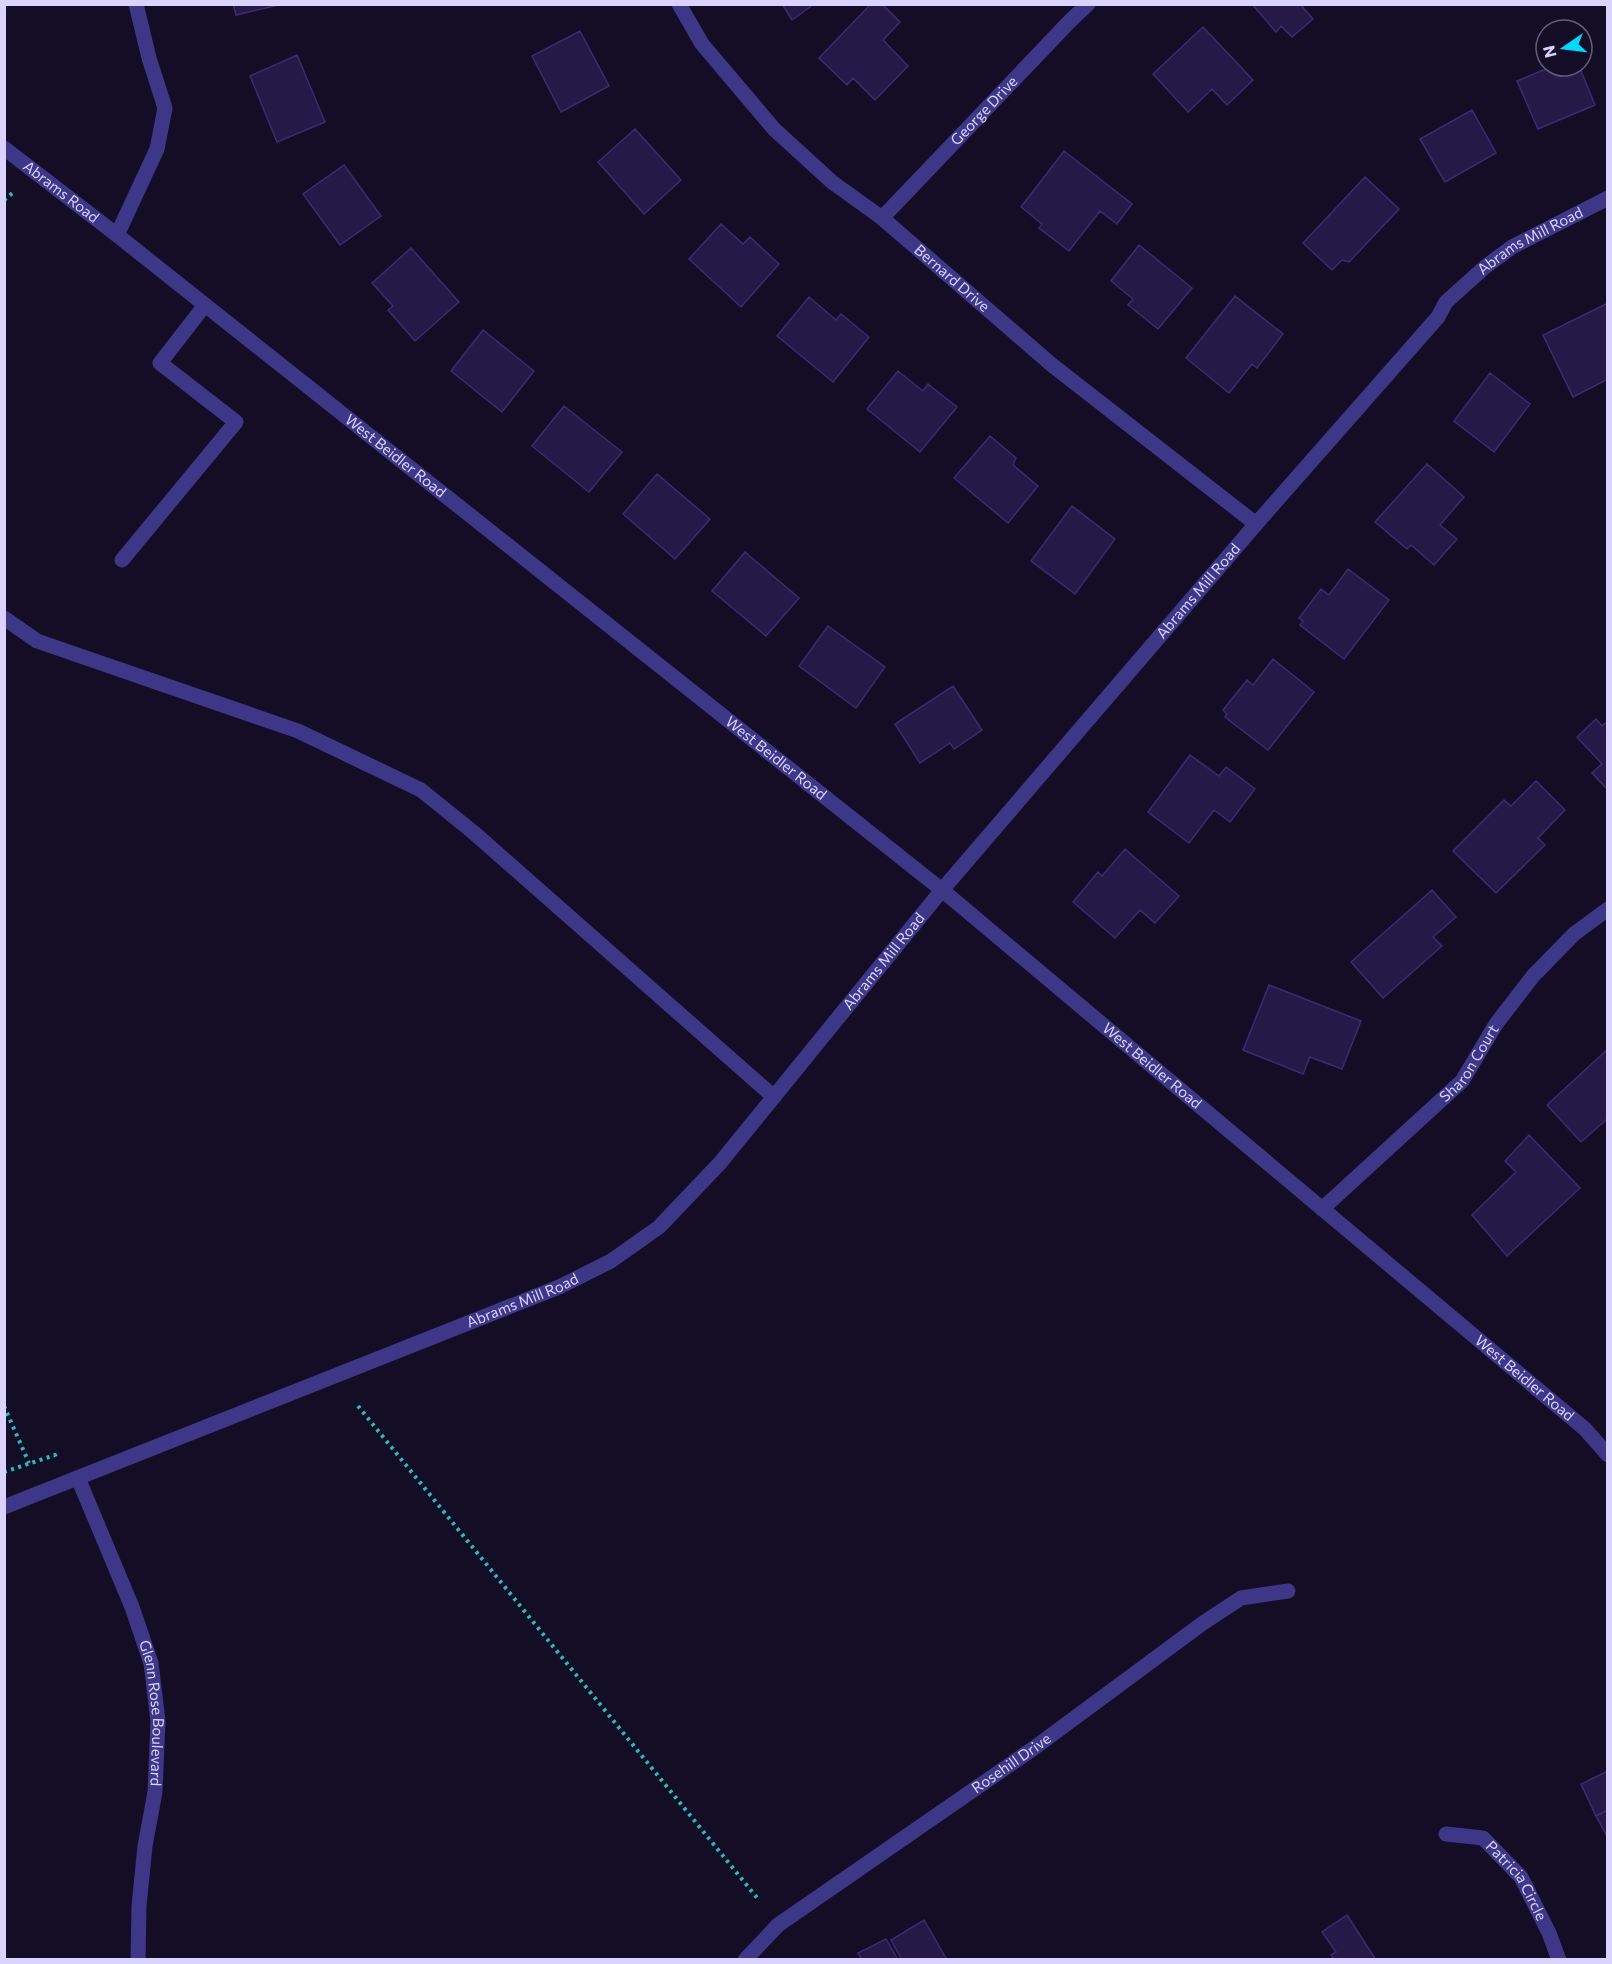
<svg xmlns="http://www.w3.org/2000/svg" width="1612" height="1964" font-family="Commissioner,sans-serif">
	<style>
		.building { fill: #251948; stroke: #3d2a75; stroke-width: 1.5 }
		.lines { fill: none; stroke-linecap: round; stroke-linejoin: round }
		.path { stroke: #2abcba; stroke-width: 4; stroke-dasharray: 3 4.5; stroke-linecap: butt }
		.minor { stroke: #3e3787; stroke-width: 15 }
		.labels { text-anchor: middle; stroke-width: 6; stroke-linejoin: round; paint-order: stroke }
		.street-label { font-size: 15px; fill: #dad3ff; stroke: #130e26 }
	</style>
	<rect width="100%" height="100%" fill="#130e26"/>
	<path class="building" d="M 233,4 L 283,4 L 236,15 Z
		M 782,4 L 814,4 L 792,20 Z
		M 871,4 L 882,4 L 900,22 L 883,40 L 908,66 L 875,100 L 853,78 L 847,85 L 819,58 Z
		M 1252,4 L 1300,4 L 1313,19 L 1292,37 L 1281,26 L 1276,32 Z
		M 1203,27 L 1253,80 L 1227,105 L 1212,89 L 1188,112 L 1153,74 Z
		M 580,31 L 609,86 L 561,112 L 532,56 Z
		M 297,55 L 325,122 L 277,142 L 250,76 Z
		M 1553,66 L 1579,66 L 1595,105 L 1538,129 L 1517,81 Z
		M 1472,110 L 1496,153 L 1445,182 L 1420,139 Z
		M 635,129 L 681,180 L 644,214 L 598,162 Z
		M 1064,151 L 1132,204 L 1117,224 L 1100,211 L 1069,251 L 1039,228 L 1042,224 L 1021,207 Z
		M 344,165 L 381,216 L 340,245 L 303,194 Z
		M 1365,177 L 1399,209 L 1349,262 L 1342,260 L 1332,270 L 1303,243 Z
		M 721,224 L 743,244 L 750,237 L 779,264 L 741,307 L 689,259 Z
		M 1139,245 L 1192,288 L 1158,329 L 1128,305 L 1133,299 L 1111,281 Z
		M 411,248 L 459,302 L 415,341 L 388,310 L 393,306 L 372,283 Z
		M 1235,296 L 1283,334 L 1257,368 L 1252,364 L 1229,393 L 1186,358 Z
		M 809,297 L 836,320 L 841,314 L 869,337 L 833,382 L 777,336 Z
		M 1608,303 L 1608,379 L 1573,397 L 1543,335 Z
		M 483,330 L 534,371 L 502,412 L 451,371 Z
		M 898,371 L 923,391 L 928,384 L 957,407 L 920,452 L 867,409 Z
		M 1490,373 L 1530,404 L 1494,452 L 1454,421 Z
		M 564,406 L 622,452 L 589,492 L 532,446 Z
		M 990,436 L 1016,458 L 1013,465 L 1038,486 L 1008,523 L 954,478 Z
		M 1427,464 L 1464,497 L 1440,525 L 1457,539 L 1434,565 L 1411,545 L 1407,549 L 1375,522 Z
		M 657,474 L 710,519 L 675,559 L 623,514 Z
		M 1072,506 L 1115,539 L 1075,594 L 1031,561 Z
		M 745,552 L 799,598 L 766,636 L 712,591 Z
		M 1348,569 L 1389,600 L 1344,659 L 1300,625 L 1303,621 L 1299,618 L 1321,589 L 1329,595 Z
		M 828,626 L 885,667 L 856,708 L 799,666 Z
		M 1273,659 L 1314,692 L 1268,750 L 1225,717 L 1227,714 L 1223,710 L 1247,680 L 1253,685 Z
		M 953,686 L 982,730 L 954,749 L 950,743 L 920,763 L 895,724 Z
		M 1596,719 L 1602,726 L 1608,721 L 1608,790 L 1592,773 L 1602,764 L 1577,737 Z
		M 1190,755 L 1219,776 L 1226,767 L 1255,789 L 1230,822 L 1214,810 L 1189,843 L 1148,812 Z
		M 1536,781 L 1565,810 L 1538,838 L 1545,845 L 1496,893 L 1453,851 L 1504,800 L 1511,806 Z
		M 1125,849 L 1179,896 L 1155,923 L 1140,910 L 1115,938 L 1073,902 L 1098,872 L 1102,876 Z
		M 1432,890 L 1456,917 L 1433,937 L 1442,946 L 1383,998 L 1351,962 Z
		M 1269,985 L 1361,1021 L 1342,1069 L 1310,1057 L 1303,1074 L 1243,1050 Z
		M 1608,1049 L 1608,1118 L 1581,1142 L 1547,1105 Z
		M 1529,1135 L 1580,1188 L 1507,1256 L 1472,1215 L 1516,1172 L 1505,1161 Z
		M 1608,1771 L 1608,1810 L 1596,1816 L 1581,1784 Z
		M 1608,1810 L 1608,1838 L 1596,1816 Z
		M 1347,1915 L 1376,1960 L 1334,1960 L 1331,1955 L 1336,1952 L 1322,1932 Z
		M 924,1920 L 947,1960 L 902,1960 L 891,1940 Z
		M 886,1939 L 898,1960 L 862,1960 L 858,1953 Z"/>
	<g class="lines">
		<path class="path" d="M 4,200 L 15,191
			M 4,1406 L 29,1463
			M 358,1406 L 758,1899
			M 4,1472 L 55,1455 L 57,1459"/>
		<g class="minor">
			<path id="s1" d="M 679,4 L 702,44 L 774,129 L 832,182 L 882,218 L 1052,365 L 1256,524"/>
			<path id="s2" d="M 4,148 L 117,235 L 942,890 L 1585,1429 L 1608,1455"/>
			<path id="s3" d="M 882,218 L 1070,21 L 1088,4"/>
			<path d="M 117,235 L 157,149 L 165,108 L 149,58 L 136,4"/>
			<path d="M 122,560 L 236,422 L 160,363 L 205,305"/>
			<path d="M 4,618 L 37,641 L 298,731 L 421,790 L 473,832 L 774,1097"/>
			<path id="s4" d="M 1322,1209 L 1462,1081 L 1496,1024 L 1533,976 L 1574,934 L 1608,909"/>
			<path id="s5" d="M 78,1478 L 132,1607 L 151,1663 L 158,1721 L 155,1792 L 145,1846 L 139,1906 L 138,1960"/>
			<path id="s6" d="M 4,1507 L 559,1287 L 611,1261 L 659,1227 L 720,1163 L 942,890 L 1256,524 L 1438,317 L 1446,302 L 1485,267 L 1512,247 L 1608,198"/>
			<path id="s7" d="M 1446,1834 L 1483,1838 L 1521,1877 L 1549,1933 L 1559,1960"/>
			<path id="s8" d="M 745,1960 L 778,1925 L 1034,1748 L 1203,1623 L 1241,1598 L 1288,1591"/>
		</g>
	</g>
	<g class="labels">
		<g class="street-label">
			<text dy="5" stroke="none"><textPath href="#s3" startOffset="148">George Drive</textPath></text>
			<text dy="5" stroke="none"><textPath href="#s2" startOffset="72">Abrams Road</textPath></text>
			<text dy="5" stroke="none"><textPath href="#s6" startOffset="2034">Abrams Mill Road</textPath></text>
			<text dy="5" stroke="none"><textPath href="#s1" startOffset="390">Bernard Drive</textPath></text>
			<text dy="5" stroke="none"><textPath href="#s2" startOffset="498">West Beidler Road</textPath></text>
			<text dy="5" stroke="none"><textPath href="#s6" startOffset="1548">Abrams Mill Road</textPath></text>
			<text dy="5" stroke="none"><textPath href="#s2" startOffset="984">West Beidler Road</textPath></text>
			<text dy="5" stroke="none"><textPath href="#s6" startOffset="1062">Abrams Mill Road</textPath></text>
			<text dy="5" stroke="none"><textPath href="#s4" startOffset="208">Sharon Court</textPath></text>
			<text dy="5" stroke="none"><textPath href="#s2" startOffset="1470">West Beidler Road</textPath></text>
			<text dy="5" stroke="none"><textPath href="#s6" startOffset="558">Abrams Mill Road</textPath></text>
			<text dy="5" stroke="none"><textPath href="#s2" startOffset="1956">West Beidler Road</textPath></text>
			<text dy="5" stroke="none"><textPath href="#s5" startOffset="249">Glenn Rose Boulevard</textPath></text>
			<text dy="5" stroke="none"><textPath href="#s8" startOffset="332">Rosehill Drive</textPath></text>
			<text dy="5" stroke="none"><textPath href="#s7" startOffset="92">Patricia Circle</textPath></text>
		</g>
	</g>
	<rect width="1612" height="1964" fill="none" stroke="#dad3ff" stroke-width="12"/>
	<g transform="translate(1564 48) rotate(256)"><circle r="28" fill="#130e26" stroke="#635d7d" stroke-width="1.5"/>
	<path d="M0-4.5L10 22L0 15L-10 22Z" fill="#00d8fe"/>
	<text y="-9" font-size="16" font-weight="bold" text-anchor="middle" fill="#dad3ff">N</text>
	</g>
</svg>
